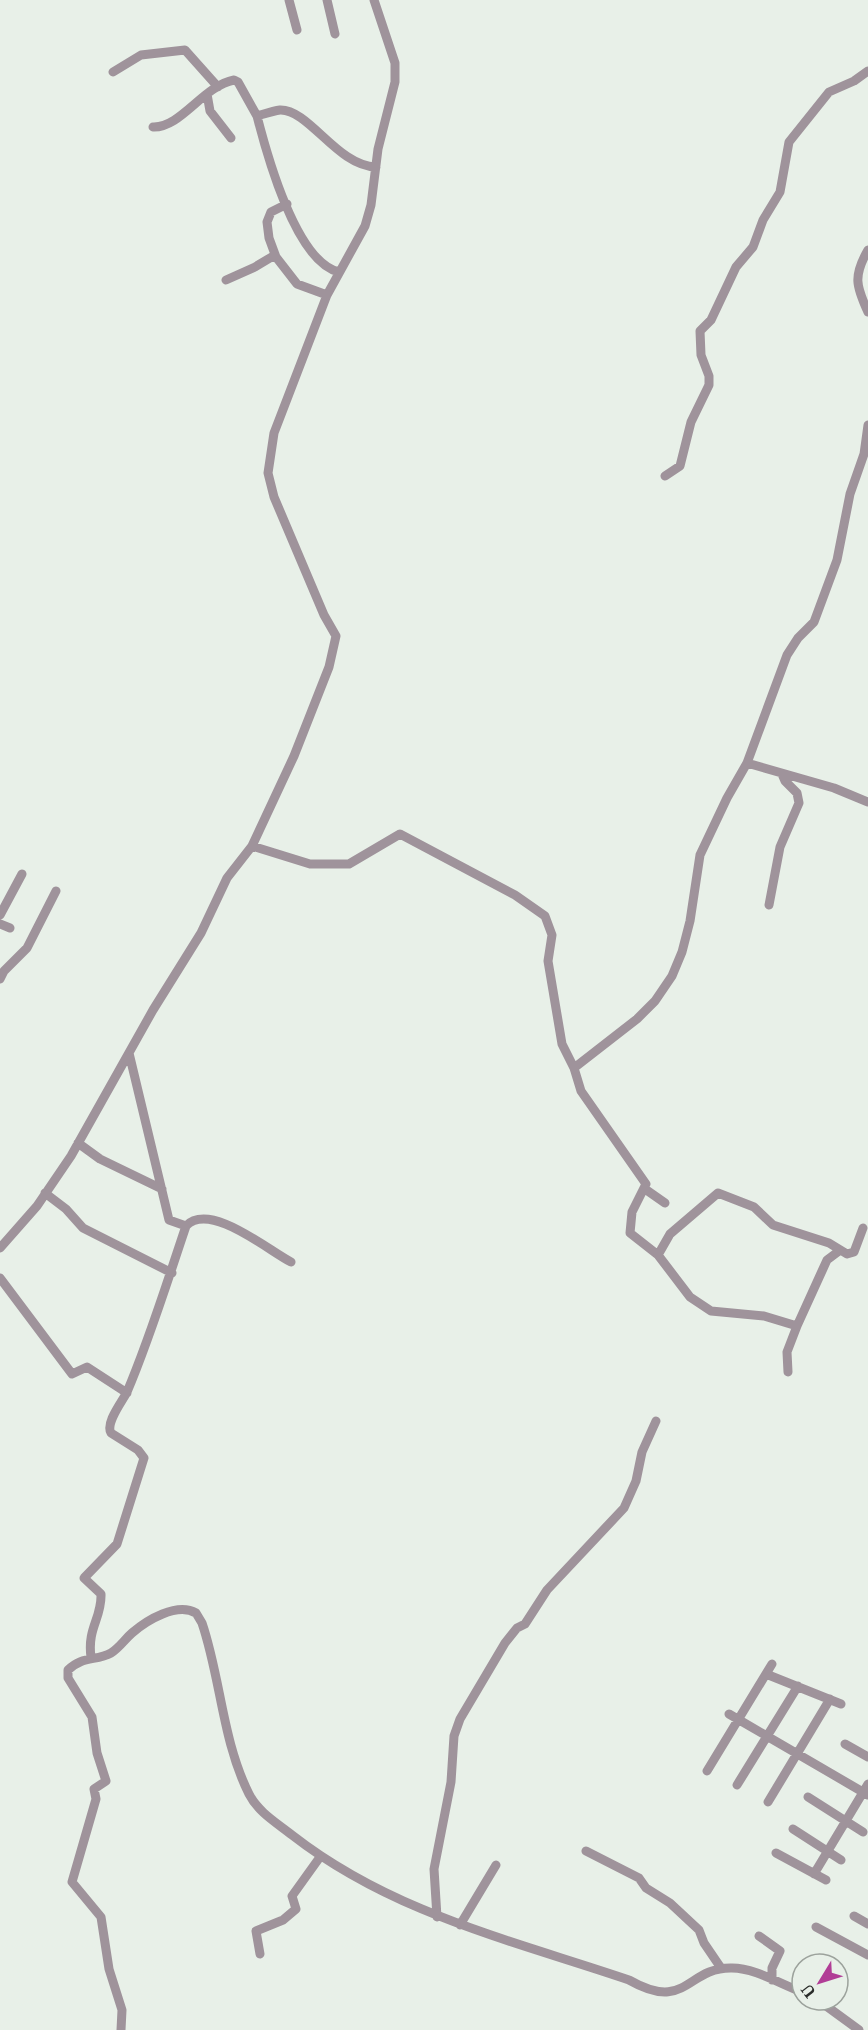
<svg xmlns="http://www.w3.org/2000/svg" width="868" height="2030" font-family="'Noto Serif',serif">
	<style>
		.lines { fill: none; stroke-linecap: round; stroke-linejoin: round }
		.minor { stroke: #9f939b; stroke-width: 9 }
	</style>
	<rect width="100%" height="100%" fill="#e8f0e8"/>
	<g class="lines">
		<path class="minor" d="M 289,0 L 297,30
			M 327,0 L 335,34
			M 113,72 L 141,55 L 185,50 L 218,87
			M 207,94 L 210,111 L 231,138
			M 257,116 C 267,155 296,262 339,272
			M 153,127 C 181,128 203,86 234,80 L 238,82 L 257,116 C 264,114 273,111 280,110 C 309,109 337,166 376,167
			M 287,204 L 271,212 L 267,222 L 269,238 L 276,257 L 297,284 L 327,295
			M 868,250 C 853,276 856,286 868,312
			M 226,280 L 255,267 L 275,255
			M 665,476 L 680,466 L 691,422 L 709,385 L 709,376 L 701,355 L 700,331 L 711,320 L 736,267 L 753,247 L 763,220 L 780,192 L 789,142 L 829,92 L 854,81 L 868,71
			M 747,763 L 834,788 L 868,802
			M 252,846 L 310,864 L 349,864 L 400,834 L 515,895 L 545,916 L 552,935 L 548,961 L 562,1044 L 574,1068 L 581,1091 L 646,1184 L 632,1212 L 630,1233 L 658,1255 L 690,1297 L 711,1311 L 764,1316 L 797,1326
			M 769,905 L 780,847 L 799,803 L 797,793 L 785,781 L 782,774
			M 0,915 L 22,874
			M 0,924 L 10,928
			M 0,979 L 4,971 L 27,948 L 56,891
			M 574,1068 L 637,1019 L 655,1001 L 672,976 L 682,952 L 690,921 L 700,855 L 727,798 L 747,763 L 787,655 L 798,638 L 814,622 L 837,560 L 850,494 L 864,454 L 868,425
			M 78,1143 L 100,1159 L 162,1189
			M 645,1189 L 665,1203
			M 45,1193 L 66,1209 L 83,1228 L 172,1273
			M 186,1226 C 210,1201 269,1251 291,1262
			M 0,1248 L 37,1206 L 71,1156 L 153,1010 L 201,933 L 227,878 L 252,846 L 294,756 L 329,667 L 336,636 L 324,615 L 274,497 L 268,473 L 274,433 L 327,295 L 365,226 L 371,205 L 378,149 L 395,82 L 395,63 L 374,0
			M 658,1255 L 670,1234 L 718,1193 L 754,1207 L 773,1225 L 829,1243 L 847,1254 L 854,1252 L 863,1228
			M 0,1278 L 72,1374 L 87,1367 L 127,1393
			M 788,1372 L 787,1352 L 797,1326 L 827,1260 L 839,1251
			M 91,1657 C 87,1628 102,1618 101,1594 L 84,1578 L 117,1544 L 144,1458 L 138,1450 L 111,1433 C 105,1423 122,1402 127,1392 C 150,1338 167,1282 186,1226 L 169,1220 L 129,1053
			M 766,1674 L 841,1704
			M 729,1714 L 868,1795
			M 845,1744 L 868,1757
			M 707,1771 L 772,1664
			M 737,1785 L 798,1686
			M 808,1797 L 863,1832
			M 768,1802 L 830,1699
			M 793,1829 L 841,1860
			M 586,1851 L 639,1878 L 646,1888 L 670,1903 L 699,1930 L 704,1943 L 721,1968
			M 776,1853 L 826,1880
			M 814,1874 L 868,1784
			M 854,1916 L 868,1924
			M 437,1917 L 434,1869 L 451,1782 L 454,1736 L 460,1719 L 505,1643 L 517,1628 L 525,1624 L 547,1590 L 624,1508 L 636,1481 L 642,1452 L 656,1421
			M 460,1925 L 496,1865
			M 816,1927 L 868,1955
			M 759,1936 L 780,1951 L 772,1968 L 772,1980
			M 260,1954 L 256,1931 L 283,1920 L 296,1909 L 292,1896 L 320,1857
			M 818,2000 L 859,2030
			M 121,2030 L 122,2010 L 109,1969 L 101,1917 L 72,1882 L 96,1799 L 94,1789 L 106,1781 L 97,1753 L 92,1717 L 68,1678 L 68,1670 C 82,1656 96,1661 111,1653 C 120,1647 124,1640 132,1633 C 147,1620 177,1602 196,1613 L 202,1623 C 221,1679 222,1740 249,1794 C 258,1812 277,1823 292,1835 C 392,1913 511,1940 629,1980 C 687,2013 686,1967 732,1968 C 755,1968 780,1984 802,1992"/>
	</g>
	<g transform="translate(820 1982) rotate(232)"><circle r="28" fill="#e8f0e8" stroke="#9ca29c" stroke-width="1.5"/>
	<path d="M0-4.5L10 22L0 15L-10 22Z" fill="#b13d96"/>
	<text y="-9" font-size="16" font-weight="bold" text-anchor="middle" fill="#292c29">U</text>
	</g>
</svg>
